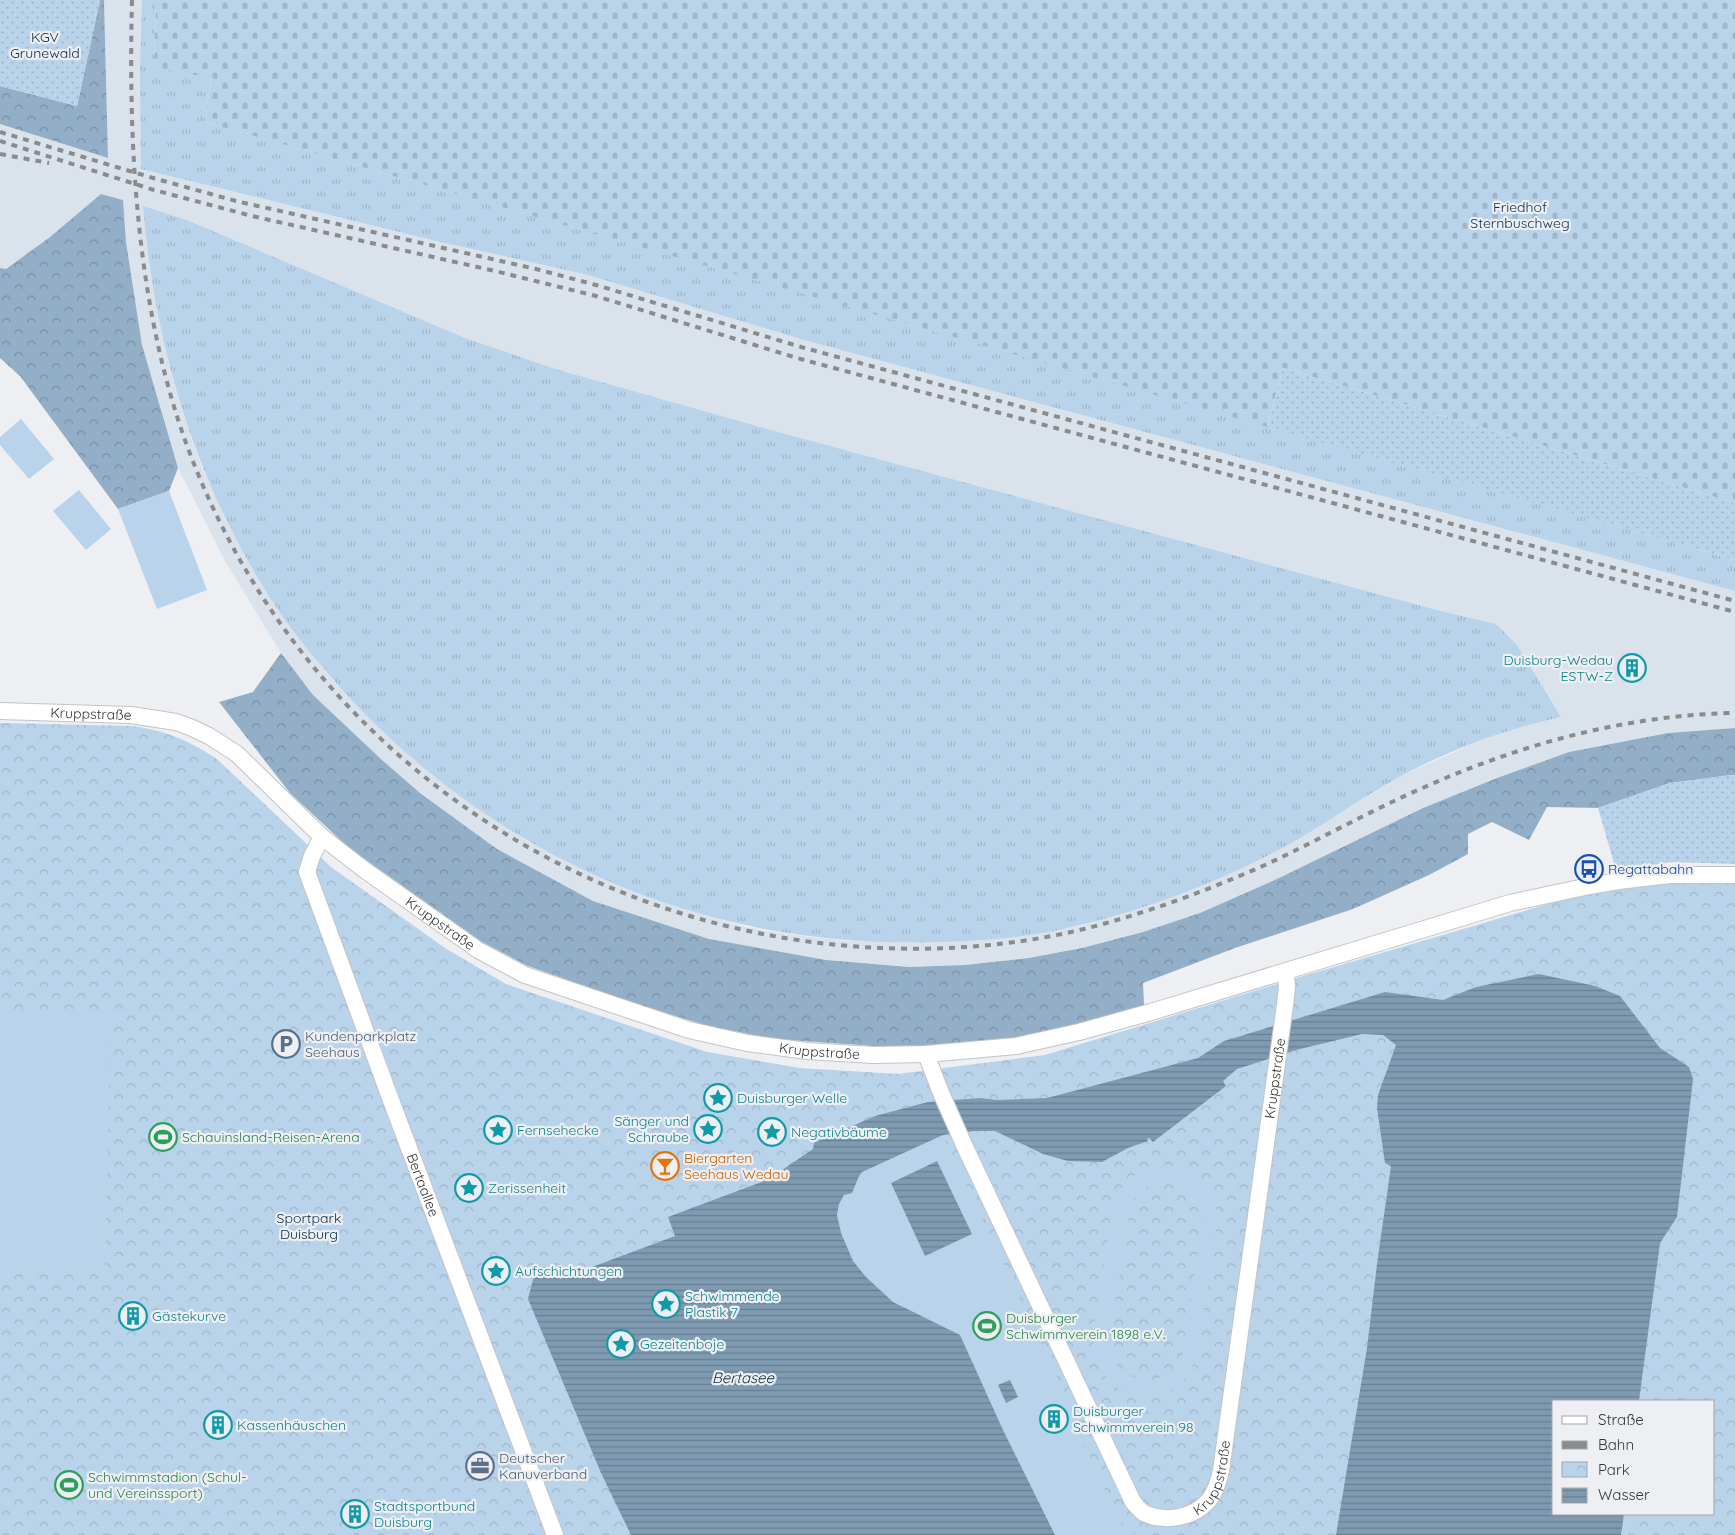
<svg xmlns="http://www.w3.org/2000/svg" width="1735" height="1535" font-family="Quicksand,sans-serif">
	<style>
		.built { fill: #dae3eb; fill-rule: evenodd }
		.grass { fill: url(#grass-tufts) }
		.forest { fill: url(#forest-crowns) }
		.cemetery { fill: url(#cemetery-stones) }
		.park { fill: url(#park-crowns); fill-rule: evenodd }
		.garden { fill: url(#garden-dots) }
		.pitch { fill: #b9d3ea; fill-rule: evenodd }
		.water { fill: url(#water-rules) }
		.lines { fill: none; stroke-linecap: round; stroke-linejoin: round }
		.minor-casing { stroke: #c2c5c7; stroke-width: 18 }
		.minor { stroke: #fff; stroke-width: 16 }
		.rail { stroke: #898b8d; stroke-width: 4; stroke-dasharray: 6 6; stroke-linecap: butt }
		.labels { text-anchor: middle; stroke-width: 4.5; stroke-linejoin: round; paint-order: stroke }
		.park-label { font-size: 14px; fill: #002c4e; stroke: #edeff2 }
		.culture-label { font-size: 14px; fill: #0d838f; stroke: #edeff2; text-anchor: start }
		.street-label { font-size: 14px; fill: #363738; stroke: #edeff2 }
		.transit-label { font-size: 14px; fill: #164399; stroke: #edeff2; text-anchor: start }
		.service-label { font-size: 14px; fill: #4e5e75; stroke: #edeff2; text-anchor: start }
		.leisure-label { font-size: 14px; fill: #27864d; stroke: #edeff2; text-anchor: start }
		.food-label { font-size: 14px; fill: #c56008; stroke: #edeff2; text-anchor: start }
		.water-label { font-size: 15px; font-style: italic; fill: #0a3049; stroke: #edeff2 }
	</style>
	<defs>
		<pattern id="grass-tufts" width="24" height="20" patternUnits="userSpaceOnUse" patternTransform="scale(1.25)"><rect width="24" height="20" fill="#b9d3ea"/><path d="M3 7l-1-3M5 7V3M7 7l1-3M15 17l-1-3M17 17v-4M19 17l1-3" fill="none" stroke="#a0b6c9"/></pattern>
		<pattern id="forest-crowns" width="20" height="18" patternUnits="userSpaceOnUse" patternTransform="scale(1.25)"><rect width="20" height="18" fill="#93afc8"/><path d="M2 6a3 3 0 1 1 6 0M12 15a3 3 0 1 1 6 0" fill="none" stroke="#798fa3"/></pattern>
		<pattern id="cemetery-stones" width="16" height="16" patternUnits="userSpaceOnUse" patternTransform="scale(1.25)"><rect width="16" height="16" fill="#b9d3ea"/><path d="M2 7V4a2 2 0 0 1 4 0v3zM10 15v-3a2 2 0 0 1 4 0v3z" fill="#a0b6c9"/></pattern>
		<pattern id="park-crowns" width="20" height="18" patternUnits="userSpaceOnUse" patternTransform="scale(1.25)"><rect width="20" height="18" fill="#b9d3ea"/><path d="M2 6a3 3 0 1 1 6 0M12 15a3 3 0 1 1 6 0" fill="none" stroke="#a0b6c9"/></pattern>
		<pattern id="garden-dots" width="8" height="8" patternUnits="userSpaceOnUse" patternTransform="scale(1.25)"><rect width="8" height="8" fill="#b9d3ea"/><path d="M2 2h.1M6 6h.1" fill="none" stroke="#a0b6c9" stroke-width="1.8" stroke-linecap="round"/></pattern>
		<pattern id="water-rules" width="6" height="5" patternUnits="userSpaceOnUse" patternTransform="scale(1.25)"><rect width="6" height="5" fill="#7e9bb2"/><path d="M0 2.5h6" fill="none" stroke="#687f92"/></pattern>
	</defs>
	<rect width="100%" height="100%" fill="#edeff2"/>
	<path class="built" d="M 104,0 L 156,0 L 141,169 L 436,241 L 588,275 L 804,340 L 1735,591 L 1735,728 L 1668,733 L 1569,752 L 1497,778 L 1423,808 L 1277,879 L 1200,913 L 1143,932 L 1082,948 L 1029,958 L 965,965 L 909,967 L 826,960 L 709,939 L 593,901 L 497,849 L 420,793 L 382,760 L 313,695 L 281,653 L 225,561 L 178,468 L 142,345 L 126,242 L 123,200 L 101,194 L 50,237 L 6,269 L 0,268 L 0,124 L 108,158 ZM 143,207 L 187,220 L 465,338 L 559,370 L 778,432 L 1433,609 L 1496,624 L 1561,716 L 1524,725 L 1470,745 L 1403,775 L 1268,856 L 1192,889 L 1138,908 L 1079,926 L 1025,936 L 965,941 L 911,943 L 847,941 L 794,935 L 746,927 L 693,912 L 637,892 L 581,869 L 526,840 L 433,775 L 383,732 L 331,678 L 299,638 L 261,584 L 202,468 L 183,414 L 169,365 L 157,307 Z"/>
	<path class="grass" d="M 142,0 L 156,0 L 154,67 L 211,77 L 205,122 L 1735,560 L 1735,591 L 804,340 L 588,275 L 436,241 L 141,169 L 140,70 Z
		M 143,206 L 187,220 L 465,338 L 559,370 L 778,432 L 1433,609 L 1496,624 L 1517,645 L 1561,717 C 1506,729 1452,749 1403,775 C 1356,800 1313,834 1265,857 C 1207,886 1143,910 1080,925 C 1035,937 987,941 940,942 C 716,950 513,867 357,706 C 321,667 286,626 259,580 C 189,462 155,342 143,206 Z"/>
	<path class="forest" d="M 100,0 L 104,0 L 108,158 L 0,124 L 0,86 L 77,106 Z
		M 101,194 L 123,200 L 126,242 L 142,345 L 178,468 L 169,491 L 118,509 L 20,376 L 0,358 L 0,268 L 6,269 L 50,237 Z
		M 281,653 L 313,695 L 382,760 L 420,793 L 497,849 L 593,901 L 709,939 L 826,960 L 909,967 L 965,965 L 1029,958 L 1082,948 L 1143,932 L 1200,913 L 1277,879 L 1423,808 L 1497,778 L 1569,752 L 1668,733 L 1735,728 L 1735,775 L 1670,783 L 1598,808 L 1547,807 L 1529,840 L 1492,822 L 1468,834 L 1468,854 L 1429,875 L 1353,909 L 1235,948 L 1143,983 L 1144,1005 L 1077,1025 L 1014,1038 L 926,1046 L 873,1046 L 774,1039 L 708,1026 L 630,1002 L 528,966 L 482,942 L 349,848 L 290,793 L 219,702 L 253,692 Z"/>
	<path class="cemetery" d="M 156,0 L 1735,0 L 1735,503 L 1283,368 L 1267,427 L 205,122 L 211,78 L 154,67 Z"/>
	<path class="park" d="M 0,723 L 131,726 C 165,730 188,740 217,759 L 331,867 L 445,948 L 506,984 L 707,1052 L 800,1068 L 898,1074 L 1045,1055 L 1300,977 L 1575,896 L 1651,884 L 1735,882 L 1735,1535 L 0,1535 ZM 1554,1401 L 1714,1401 L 1714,1514 L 1554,1514 Z"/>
	<path class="garden" d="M 0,0 L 100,0 L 77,106 L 0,86 Z
		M 1283,368 L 1735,503 L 1735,560 L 1267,427 Z
		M 1729,775 L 1735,775 L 1735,864 L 1673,862 L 1616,870 L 1598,808 L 1670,783 Z"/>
	<path class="pitch" d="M 21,419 L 54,459 L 29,479 L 0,445 L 0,437 Z
		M 79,490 L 111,529 L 86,550 L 53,511 Z
		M 169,491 L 207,590 L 157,609 L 118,509 Z
		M 0,1010 L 111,1013 L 105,1271 L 0,1268 Z
		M 943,1135 L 1074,1414 L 1075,1426 L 1123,1527 L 1132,1531 L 1134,1535 L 1055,1535 L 1003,1430 L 960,1335 L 893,1302 L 866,1277 L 853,1261 L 841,1233 L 837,1215 L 839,1204 L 845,1195 L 852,1193 L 862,1172 Z
		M 1162,1165 C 1200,1166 1218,1186 1217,1224 L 1198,1351 C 1191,1372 1181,1392 1156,1395 C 1131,1397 1114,1392 1101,1369 C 1099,1365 1096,1361 1095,1356 C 1091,1334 1096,1313 1099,1292 C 1104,1264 1108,1236 1112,1209 C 1121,1181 1133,1172 1162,1165 ZM 1156,1183 C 1188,1186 1192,1185 1203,1217 L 1182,1356 C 1180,1360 1177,1366 1174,1369 C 1157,1386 1128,1382 1115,1363 C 1112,1358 1110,1350 1108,1345 L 1131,1205 L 1140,1190 Z"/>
	<path class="water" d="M 1539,974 L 1595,986 L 1620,996 L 1660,1048 L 1689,1067 L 1693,1079 L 1677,1217 L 1660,1243 L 1639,1401 L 1554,1401 L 1554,1514 L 1624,1514 L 1621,1535 L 1336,1535 L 1367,1348 L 1377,1264 L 1391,1166 L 1385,1163 L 1377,1108 L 1378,1095 L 1396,1045 L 1383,1035 L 1362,1034 L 1296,1050 L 1237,1069 L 1223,1081 L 1226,1086 L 1153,1142 L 1149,1138 L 1147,1139 L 1148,1141 L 1128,1148 L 1102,1162 L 1068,1161 L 1043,1154 L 995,1131 L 975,1131 L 943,1135 L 862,1172 L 859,1176 L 852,1193 L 844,1195 L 839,1204 L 837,1215 L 841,1233 L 853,1261 L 866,1277 L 893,1302 L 960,1335 L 1003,1430 L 1055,1535 L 631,1535 L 601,1473 L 528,1299 L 536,1268 L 555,1266 L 560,1279 L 675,1236 L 668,1217 L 769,1179 L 813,1149 L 814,1143 L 875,1116 L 928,1102 L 980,1098 L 997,1100 L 1047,1098 L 1138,1074 L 1198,1058 L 1224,1041 L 1385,992 L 1443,1000 L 1476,987 Z
		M 937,1161 L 972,1234 L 925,1256 L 891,1183 Z
		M 1010,1380 L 1018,1397 L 1006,1403 L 998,1385 Z"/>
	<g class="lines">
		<defs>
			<g id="minor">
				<path id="s1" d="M 0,711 L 131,715 L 176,722 L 190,727 L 209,736 L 237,754 L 322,837 L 366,871 L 478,950 L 525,975 L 689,1030 L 747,1043 L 807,1051 L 873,1055 L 926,1054 L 1016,1046 L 1079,1032 L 1151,1012 L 1510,903 L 1589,886 L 1618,881 L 1670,875 L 1735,875"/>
				<path id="s2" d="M 322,837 L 312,856 L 307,872 L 392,1103 L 555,1535"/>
				<path id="s3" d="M 926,1054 L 941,1093 L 965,1147 L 1133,1502 C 1136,1505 1140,1511 1144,1513 C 1165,1523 1194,1518 1209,1500 C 1216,1491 1218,1482 1221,1471 L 1285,1005 L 1287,987 L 1286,972"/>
			</g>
		</defs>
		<use href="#minor" class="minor-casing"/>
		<use href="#minor" class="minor"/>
		<path class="rail" d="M 132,0 C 128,154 137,324 196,469 C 310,751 579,935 881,948 C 949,951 1018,945 1084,929 C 1147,913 1206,891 1265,865 C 1317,841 1366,813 1418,790 C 1518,745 1624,715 1735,713
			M 0,132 L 153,178 L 236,201 L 536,269 L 596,285 L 801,347 L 1735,601
			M 0,141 L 154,190 L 252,216 L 495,271 L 596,296 L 797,358 L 1735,612
			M 0,154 L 49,163"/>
	</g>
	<defs>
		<symbol id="building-ring" viewBox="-11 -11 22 22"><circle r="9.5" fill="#edeff2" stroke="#0f9aa8" stroke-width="1.5"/><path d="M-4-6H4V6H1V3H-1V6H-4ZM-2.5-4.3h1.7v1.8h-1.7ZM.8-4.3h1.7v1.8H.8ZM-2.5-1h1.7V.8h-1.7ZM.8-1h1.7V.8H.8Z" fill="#0f9aa8"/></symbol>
		<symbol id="bus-ring" viewBox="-11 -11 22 22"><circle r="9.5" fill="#edeff2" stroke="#1a4fb4" stroke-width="1.5"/><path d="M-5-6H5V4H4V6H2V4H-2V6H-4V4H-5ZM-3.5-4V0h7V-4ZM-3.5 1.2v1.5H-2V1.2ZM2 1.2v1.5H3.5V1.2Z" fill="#1a4fb4"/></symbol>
		<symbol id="parking-ring" viewBox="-11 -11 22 22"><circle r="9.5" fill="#edeff2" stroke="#5c6f8a" stroke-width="1.5"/><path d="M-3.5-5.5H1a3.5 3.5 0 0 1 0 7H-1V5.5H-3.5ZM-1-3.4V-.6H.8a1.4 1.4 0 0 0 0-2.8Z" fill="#5c6f8a"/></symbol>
		<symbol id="sight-ring" viewBox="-11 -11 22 22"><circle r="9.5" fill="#edeff2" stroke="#0f9aa8" stroke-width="1.5"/><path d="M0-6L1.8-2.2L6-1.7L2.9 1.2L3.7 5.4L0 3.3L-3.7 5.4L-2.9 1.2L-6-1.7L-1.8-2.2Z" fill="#0f9aa8"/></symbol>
		<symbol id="stadium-ring" viewBox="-11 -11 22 22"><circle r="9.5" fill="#edeff2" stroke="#2e9e5b" stroke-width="1.5"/><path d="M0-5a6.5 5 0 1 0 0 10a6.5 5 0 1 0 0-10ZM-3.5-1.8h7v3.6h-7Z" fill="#2e9e5b"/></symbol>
		<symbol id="bar-ring" viewBox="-11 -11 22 22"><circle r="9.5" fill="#edeff2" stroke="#e8710a" stroke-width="1.5"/><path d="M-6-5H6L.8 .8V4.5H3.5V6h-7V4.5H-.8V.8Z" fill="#e8710a"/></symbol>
		<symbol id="office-ring" viewBox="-11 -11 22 22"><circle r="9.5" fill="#edeff2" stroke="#5c6f8a" stroke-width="1.5"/><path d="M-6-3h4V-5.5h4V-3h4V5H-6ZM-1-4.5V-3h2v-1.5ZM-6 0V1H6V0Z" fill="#5c6f8a"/></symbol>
	</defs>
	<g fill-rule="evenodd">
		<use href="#building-ring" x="1616" y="652" width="32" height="32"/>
		<use href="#bus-ring" x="1573" y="853" width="32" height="32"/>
		<use href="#parking-ring" x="270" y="1028" width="32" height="32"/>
		<use href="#sight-ring" x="702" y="1082" width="32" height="32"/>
		<use href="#sight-ring" x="692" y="1113" width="32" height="32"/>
		<use href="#sight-ring" x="482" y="1114" width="32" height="32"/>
		<use href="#sight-ring" x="756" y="1116" width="32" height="32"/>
		<use href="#stadium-ring" x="147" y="1121" width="32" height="32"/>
		<use href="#bar-ring" x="649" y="1150" width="32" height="32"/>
		<use href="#sight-ring" x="453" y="1172" width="32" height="32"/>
		<use href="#sight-ring" x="480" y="1255" width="32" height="32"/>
		<use href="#sight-ring" x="650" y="1288" width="32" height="32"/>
		<use href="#building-ring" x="117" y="1300" width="32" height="32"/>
		<use href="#stadium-ring" x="971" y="1310" width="32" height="32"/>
		<use href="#sight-ring" x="605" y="1328" width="32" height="32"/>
		<use href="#building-ring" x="1038" y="1403" width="32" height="32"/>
		<use href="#building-ring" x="202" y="1409" width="32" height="32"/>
		<use href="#office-ring" x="464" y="1450" width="32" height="32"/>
		<use href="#stadium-ring" x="53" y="1469" width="32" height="32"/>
		<use href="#building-ring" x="339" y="1498" width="32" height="32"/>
	</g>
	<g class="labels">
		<g class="park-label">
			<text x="45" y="42">KGV<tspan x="45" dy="16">Grunewald</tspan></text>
			<text x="1520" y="212">Friedhof<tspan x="1520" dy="16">Sternbuschweg</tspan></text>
			<text x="309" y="1223">Sportpark<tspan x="309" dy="16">Duisburg</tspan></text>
		</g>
		<g class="culture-label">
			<text x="1613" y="665" text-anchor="end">Duisburg-Wedau<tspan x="1613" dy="16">ESTW-Z</tspan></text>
			<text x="737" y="1103">Duisburger Welle</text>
			<text x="689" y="1126" text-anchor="end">Sänger und<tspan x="689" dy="16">Schraube</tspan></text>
			<text x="517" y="1135">Fernsehecke</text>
			<text x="791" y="1137">Negativbäume</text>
			<text x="488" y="1193">Zerissenheit</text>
			<text x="515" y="1276">Aufschichtungen</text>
			<text x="685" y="1301">Schwimmende<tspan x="685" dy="16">Plastik 7</tspan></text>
			<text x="152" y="1321">Gästekurve</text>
			<text x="640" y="1349">Gezeitenboje</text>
			<text x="1073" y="1416">Duisburger<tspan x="1073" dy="16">Schwimmverein 98</tspan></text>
			<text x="237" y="1430">Kassenhäuschen</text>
			<text x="374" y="1511">Stadtsportbund<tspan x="374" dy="16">Duisburg</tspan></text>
		</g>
		<g class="street-label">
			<text dy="5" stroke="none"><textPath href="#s1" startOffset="91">Kruppstraße</textPath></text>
			<text dy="5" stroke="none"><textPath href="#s1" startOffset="511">Kruppstraße</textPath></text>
			<text dy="5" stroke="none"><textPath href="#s1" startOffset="916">Kruppstraße</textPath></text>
			<text dy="5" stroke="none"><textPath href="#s3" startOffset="1008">Kruppstraße</textPath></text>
			<text dy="5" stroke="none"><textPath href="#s2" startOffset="372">Bertaallee</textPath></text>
			<text dy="5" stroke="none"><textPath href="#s3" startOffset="602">Kruppstraße</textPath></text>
		</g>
		<g class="transit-label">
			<text x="1608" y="874">Regattabahn</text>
		</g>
		<g class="service-label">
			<text x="305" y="1041">Kundenparkplatz<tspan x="305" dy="16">Seehaus</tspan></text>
			<text x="499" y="1463">Deutscher<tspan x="499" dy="16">Kanuverband</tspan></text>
		</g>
		<g class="leisure-label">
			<text x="182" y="1142">Schauinsland-Reisen-Arena</text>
			<text x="1006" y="1323">Duisburger<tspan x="1006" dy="16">Schwimmverein 1898 e.V.</tspan></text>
			<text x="88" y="1482">Schwimmstadion (Schul-<tspan x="88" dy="16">und Vereinssport)</tspan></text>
		</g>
		<g class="food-label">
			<text x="684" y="1163">Biergarten<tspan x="684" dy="16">Seehaus Wedau</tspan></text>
		</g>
		<g class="water-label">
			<text x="743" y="1383">Bertasee</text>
		</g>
	</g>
	<rect x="1552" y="1400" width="162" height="115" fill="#edeff2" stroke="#a4a5a8"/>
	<rect x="1562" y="1416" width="25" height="8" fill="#ffffff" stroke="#a4a5a8"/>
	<text x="1598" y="1425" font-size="15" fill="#363738">Straße</text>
	<rect x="1562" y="1441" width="25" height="8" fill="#898b8d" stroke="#a4a5a8"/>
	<text x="1598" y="1450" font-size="15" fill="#363738">Bahn</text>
	<rect x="1562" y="1462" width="25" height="15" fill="url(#park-crowns)" stroke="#a4a5a8"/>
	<text x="1598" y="1475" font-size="15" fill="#363738">Park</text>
	<rect x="1562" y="1488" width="25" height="15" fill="url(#water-rules)" stroke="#a4a5a8"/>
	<text x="1598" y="1500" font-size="15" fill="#363738">Wasser</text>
</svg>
